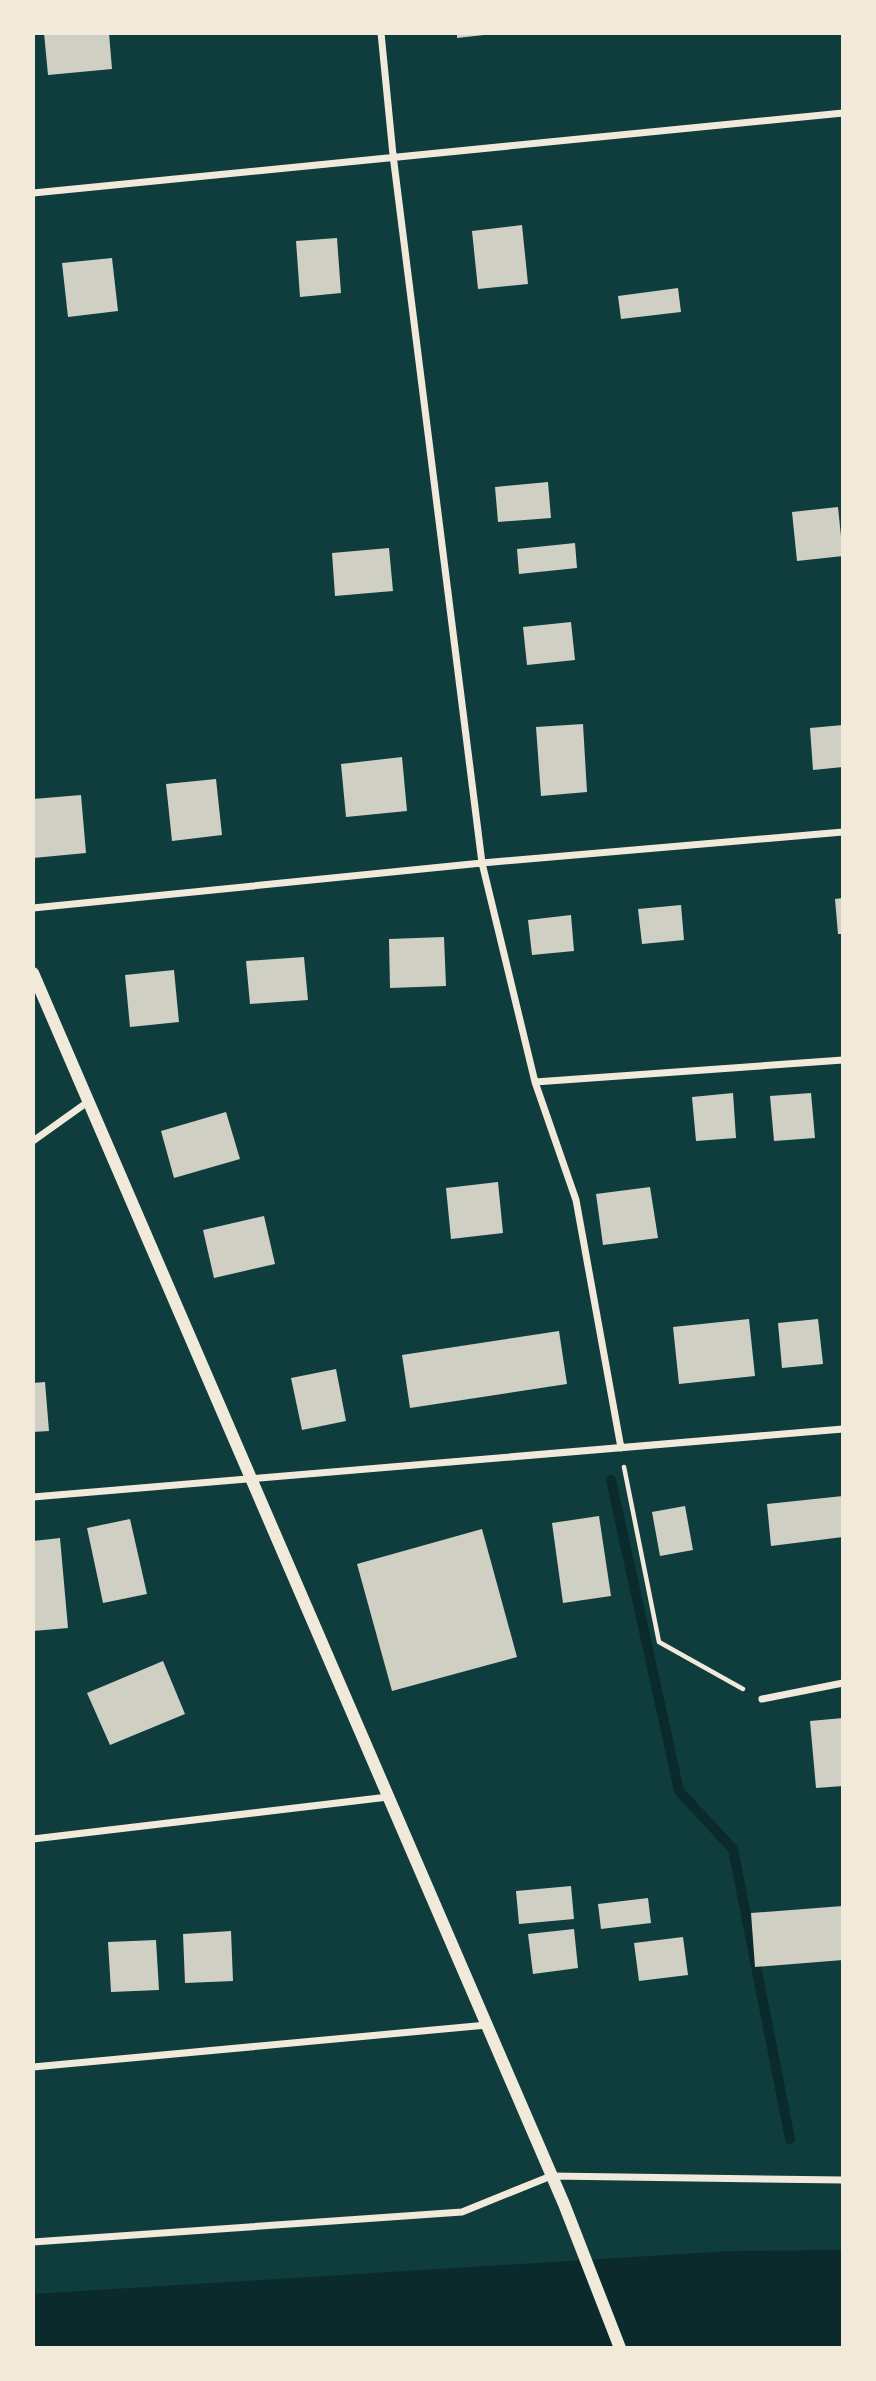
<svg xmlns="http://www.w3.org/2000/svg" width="876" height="2381" font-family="'Fira Sans',sans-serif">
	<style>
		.water { fill: #0a2a2b }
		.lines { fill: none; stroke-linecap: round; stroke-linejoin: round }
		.stream { stroke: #0a2a2b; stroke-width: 10 }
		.building { fill: #cfcfc3 }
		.path { stroke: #f1e9da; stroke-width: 4.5 }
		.minor { stroke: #f1e9da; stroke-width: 7 }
		.tertiary { stroke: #f1e9da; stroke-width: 12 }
	</style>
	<rect width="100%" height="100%" fill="#0f3d3e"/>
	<path class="water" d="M 843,2250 L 843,2348 L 33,2348 L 33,2294 L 731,2251 Z"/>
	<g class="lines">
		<path class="stream" d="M 611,1480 L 679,1791 L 733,1849 L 790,2139"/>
	</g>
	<path class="building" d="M 44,33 L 109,33 L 112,69 L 48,75 Z
		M 457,33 L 484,33 L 484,35 L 457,38 Z
		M 522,225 L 528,284 L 478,289 L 472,231 Z
		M 337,238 L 341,293 L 300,297 L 296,241 Z
		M 112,258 L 118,311 L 68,317 L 62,263 Z
		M 678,288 L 681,312 L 621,319 L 618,296 Z
		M 548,482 L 551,518 L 498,522 L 495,487 Z
		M 838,507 L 843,556 L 797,561 L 792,512 Z
		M 575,543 L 577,568 L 519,574 L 517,549 Z
		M 389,548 L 393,591 L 335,596 L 332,553 Z
		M 571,622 L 575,660 L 527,665 L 523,627 Z
		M 583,724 L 587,792 L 541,796 L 536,727 Z
		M 843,725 L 843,767 L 813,770 L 810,728 Z
		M 402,757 L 407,811 L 346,817 L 341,764 Z
		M 216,779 L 222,835 L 172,841 L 166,784 Z
		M 81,795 L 86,853 L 33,858 L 33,799 Z
		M 843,898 L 843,934 L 838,934 L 835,899 Z
		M 681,905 L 684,940 L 642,944 L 638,909 Z
		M 571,915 L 574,951 L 532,955 L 528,920 Z
		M 444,937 L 446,986 L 390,988 L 389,939 Z
		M 304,957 L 308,1000 L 250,1004 L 246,961 Z
		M 174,970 L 179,1022 L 130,1027 L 125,975 Z
		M 733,1093 L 736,1138 L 696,1141 L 692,1097 Z
		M 811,1093 L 815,1138 L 774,1141 L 770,1096 Z
		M 226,1112 L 240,1159 L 174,1178 L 161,1131 Z
		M 498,1182 L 503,1233 L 451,1239 L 446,1188 Z
		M 650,1187 L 658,1238 L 603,1245 L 596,1194 Z
		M 264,1216 L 275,1264 L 214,1278 L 203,1230 Z
		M 749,1319 L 755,1376 L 679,1384 L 673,1327 Z
		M 818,1319 L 823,1364 L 782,1368 L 778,1323 Z
		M 559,1331 L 567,1384 L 410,1408 L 402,1355 Z
		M 336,1369 L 346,1421 L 302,1430 L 291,1378 Z
		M 45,1382 L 49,1431 L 33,1432 L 33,1383 Z
		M 843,1496 L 843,1537 L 771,1546 L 767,1504 Z
		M 685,1506 L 693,1550 L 660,1556 L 652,1512 Z
		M 599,1516 L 611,1596 L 563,1603 L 552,1523 Z
		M 130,1519 L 147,1594 L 103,1603 L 87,1528 Z
		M 482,1529 L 517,1657 L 392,1691 L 357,1564 Z
		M 60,1538 L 68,1628 L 33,1631 L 33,1541 Z
		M 163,1661 L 185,1714 L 110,1745 L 87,1693 Z
		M 843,1718 L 843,1786 L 816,1788 L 810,1721 Z
		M 571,1886 L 574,1919 L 519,1924 L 516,1891 Z
		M 648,1898 L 651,1923 L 601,1929 L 598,1904 Z
		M 843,1906 L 843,1960 L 755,1967 L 751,1913 Z
		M 574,1929 L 578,1968 L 533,1974 L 528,1934 Z
		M 231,1931 L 233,1981 L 185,1983 L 183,1934 Z
		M 683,1937 L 688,1975 L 639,1981 L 634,1943 Z
		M 156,1940 L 159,1990 L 111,1992 L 108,1942 Z"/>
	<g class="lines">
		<path class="path" d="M 624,1467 L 659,1642 L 743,1689"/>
		<path class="minor" d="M 381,33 L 393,155 L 482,863 L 535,1082 L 576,1200 L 621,1448
			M 33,193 L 843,113
			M 33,908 L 482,863 L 843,832
			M 535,1082 L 843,1060
			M 33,1141 L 89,1101
			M 33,1497 L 843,1429
			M 762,1699 L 843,1683
			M 33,1839 L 388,1797
			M 33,2067 L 487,2025
			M 33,2242 L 462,2212 L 551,2176 L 843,2180"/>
		<path class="tertiary" d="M 33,973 L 564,2204 L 620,2348"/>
	</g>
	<rect width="876" height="2381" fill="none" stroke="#f1e9da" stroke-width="70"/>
</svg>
